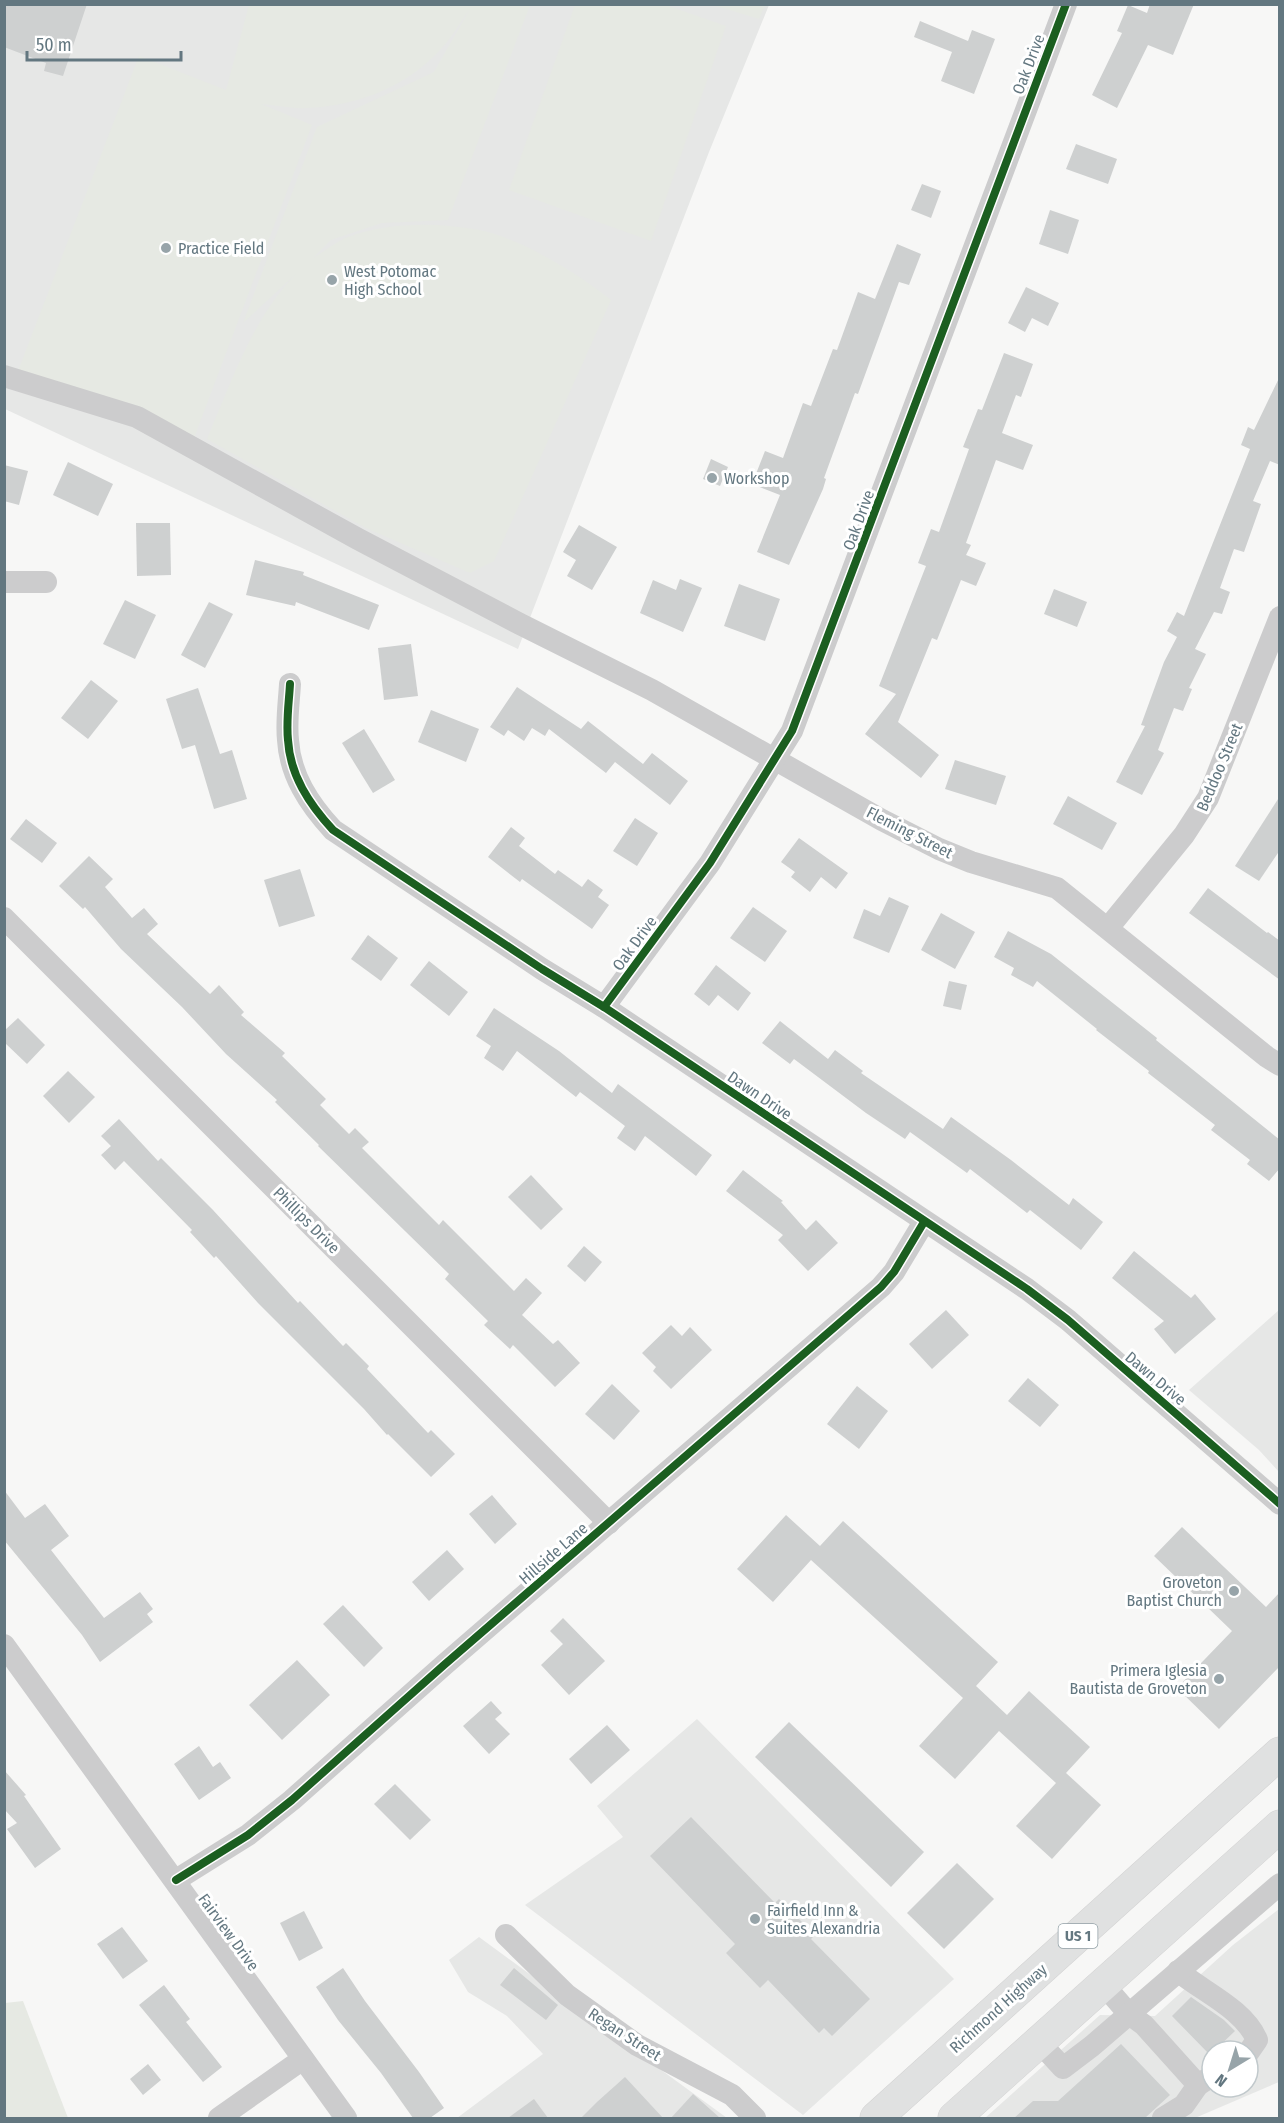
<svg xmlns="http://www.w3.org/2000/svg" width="1284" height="2123" font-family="'Fira Sans Condensed',sans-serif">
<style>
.built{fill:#e6e7e6;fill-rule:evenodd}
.green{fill:#e6e9e3}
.building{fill:#ced0d0}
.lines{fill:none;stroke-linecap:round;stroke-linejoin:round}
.highway-casing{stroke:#d3d3d3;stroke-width:33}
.minor{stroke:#cccccd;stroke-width:22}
.highway{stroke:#e0e1e1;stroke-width:32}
.cycleway-casing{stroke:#fff;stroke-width:11}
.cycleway{stroke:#1b5e20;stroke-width:8}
.poi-dot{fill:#97a4a9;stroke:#fff;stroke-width:2}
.labels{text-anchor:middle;stroke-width:6;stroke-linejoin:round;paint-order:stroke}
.shield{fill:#fff;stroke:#92a0a6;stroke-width:1.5}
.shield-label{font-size:15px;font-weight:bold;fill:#637780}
.street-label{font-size:16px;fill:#637780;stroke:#fff}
.poi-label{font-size:16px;fill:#637780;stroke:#fff;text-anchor:start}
</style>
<rect width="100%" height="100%" fill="#f7f7f6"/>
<g class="built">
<path d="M 5,5 L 769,5 L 709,152 L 518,649 L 5,409 Z"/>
<path d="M 1279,1310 L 1279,1472 L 1259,1450 L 1189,1390 Z"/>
<path d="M 697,1719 L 954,1979 L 803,2115 L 525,1905 L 623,1837 L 597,1806 Z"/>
<path d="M 1279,1909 L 1279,2082 L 1195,2118 L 985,2118 L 1100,2015 L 1155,2016 L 1233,1945 ZM 1212,2051 L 1248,2051 L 1248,2087 L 1212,2087 Z"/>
<path d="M 479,1937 L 727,2118 L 457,2118 L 543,2054 L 507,2016 L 468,1992 L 449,1960 Z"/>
</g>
<g class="green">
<path d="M 472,4 L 472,6 L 473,4 L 530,5 L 448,220 L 382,223 L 331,240 L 313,258 C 324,252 335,242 348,237 C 388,222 437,222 479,230 C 520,238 579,274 611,300 L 494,561 L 470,573 L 366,528 L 207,439 C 231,383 252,319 296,274 L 243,323 L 317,127 L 434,72 L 470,9 C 460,22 452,38 440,50 C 406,87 357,106 307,108 C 292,109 276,105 261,104 L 312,125 L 194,438 L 18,371 L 139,56 L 226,90 L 249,5 Z"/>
<path d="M 575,5 L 666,5 L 726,26 L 651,241 L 509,190 Z"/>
<path d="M 713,5 L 765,4 L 765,5 L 759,19 Z"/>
<path d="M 23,2001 L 68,2118 L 5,2118 L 5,2003 Z"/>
</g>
<g class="building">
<path d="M 4,4 L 87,4 L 63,76 L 44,71 L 46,63 L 4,47 Z"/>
<path d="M 1150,4 L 1194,4 L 1173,55 L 1148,45 L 1117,108 L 1092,95 L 1122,33 L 1117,31 L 1128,5 L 1147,13 Z"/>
<path d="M 920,21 L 968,41 L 972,30 L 995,39 L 974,94 L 941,81 L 952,52 L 914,37 Z"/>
<path d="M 1076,144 L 1117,159 L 1108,184 L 1066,169 Z"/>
<path d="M 922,184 L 941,191 L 931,218 L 911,210 Z"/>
<path d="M 1050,210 L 1079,220 L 1068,254 L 1039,244 Z"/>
<path d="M 897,244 L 921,254 L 909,285 L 899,282 L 858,394 L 855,393 L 824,478 L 826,479 L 823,489 L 789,565 L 757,552 L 780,495 L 752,484 L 765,451 L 783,458 L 803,403 L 811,406 L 833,349 L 837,350 L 858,292 L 875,299 Z"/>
<path d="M 1026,287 L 1059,303 L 1048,326 L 1032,318 L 1025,332 L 1008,323 Z"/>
<path d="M 1004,353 L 1033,364 L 1021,397 L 1016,395 L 1002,433 L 1033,445 L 1023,470 L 996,460 L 966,543 L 971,545 L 966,555 L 986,563 L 976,586 L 961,580 L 937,640 L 932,638 L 898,722 L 939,755 L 921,778 L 865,734 L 896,694 L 879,686 L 926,566 L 918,563 L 931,529 L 939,532 L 969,449 L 963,447 L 978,409 L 982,410 Z"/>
<path d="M 1280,376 L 1280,465 L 1270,461 L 1253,501 L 1261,504 L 1244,552 L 1234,549 L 1220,588 L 1230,592 L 1222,614 L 1214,612 L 1195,649 L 1206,654 L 1189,688 L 1192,689 L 1183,711 L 1174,708 L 1158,750 L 1164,753 L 1142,795 L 1116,782 L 1145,726 L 1141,725 L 1164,662 L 1177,637 L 1167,631 L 1177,612 L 1184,616 L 1250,449 L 1241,445 L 1248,427 L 1254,430 Z"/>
<path d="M 711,459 L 728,467 L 720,486 L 703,479 Z"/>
<path d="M 68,462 L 113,484 L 98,516 L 53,495 Z"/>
<path d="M 4,465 L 28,471 L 19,505 L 4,501 Z"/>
<path d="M 136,523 L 170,523 L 171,575 L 137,576 Z"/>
<path d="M 579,525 L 617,547 L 592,590 L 567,576 L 576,560 L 563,552 Z"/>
<path d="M 255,560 L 304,572 L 303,575 L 379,605 L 369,630 L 296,602 L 295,606 L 246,595 Z"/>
<path d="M 680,579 L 702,588 L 683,632 L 640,613 L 653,580 L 676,590 Z"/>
<path d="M 739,584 L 780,599 L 765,641 L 724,626 Z"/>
<path d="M 1054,589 L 1087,602 L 1077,627 L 1044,614 Z"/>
<path d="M 125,600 L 156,615 L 135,659 L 103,644 Z"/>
<path d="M 209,602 L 233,614 L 205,668 L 181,655 Z"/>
<path d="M 411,644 L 418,696 L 384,700 L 378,648 Z"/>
<path d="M 91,680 L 118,701 L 88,739 L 61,718 Z"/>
<path d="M 517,687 L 581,729 L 588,721 L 643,764 L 652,753 L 688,781 L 670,805 L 615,762 L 606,773 L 549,729 L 545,736 L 532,728 L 524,741 L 508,730 L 504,736 L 490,727 Z"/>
<path d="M 198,688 L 220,754 L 232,750 L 247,799 L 214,809 L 195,745 L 182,749 L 166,699 Z"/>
<path d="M 431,710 L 479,729 L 466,762 L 418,742 Z"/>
<path d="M 364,729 L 395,780 L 373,793 L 342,743 Z"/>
<path d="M 955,760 L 1006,776 L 996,805 L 945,789 Z"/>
<path d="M 1068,796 L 1117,823 L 1102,850 L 1053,824 Z"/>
<path d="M 1280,796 L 1280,850 L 1259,881 L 1235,866 Z"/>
<path d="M 635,818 L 658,833 L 637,866 L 613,851 Z"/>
<path d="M 26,819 L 57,843 L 42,863 L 10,839 Z"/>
<path d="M 511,827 L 525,838 L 519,846 L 555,874 L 558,870 L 582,887 L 588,879 L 603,890 L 598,897 L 609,905 L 592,929 L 522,879 L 520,882 L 488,857 Z"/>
<path d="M 799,838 L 848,873 L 836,889 L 821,877 L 810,892 L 791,877 L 795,872 L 781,862 Z"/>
<path d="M 89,856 L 113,879 L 105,887 L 132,918 L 144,908 L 158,924 L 147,934 L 210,994 L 219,985 L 244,1012 L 241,1015 L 285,1053 L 282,1056 L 326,1099 L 320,1105 L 349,1134 L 355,1128 L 369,1142 L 362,1148 L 439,1225 L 443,1220 L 514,1291 L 526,1278 L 542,1293 L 522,1315 L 553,1344 L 558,1340 L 580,1363 L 555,1387 L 513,1345 L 510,1349 L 484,1325 L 488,1321 L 445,1279 L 449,1274 L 318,1146 L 319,1145 L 275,1102 L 277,1100 L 226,1054 L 182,1007 L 121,949 L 85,907 L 83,909 L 59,886 Z"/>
<path d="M 300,869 L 315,916 L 279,927 L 264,880 Z"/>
<path d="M 1208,888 L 1267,933 L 1268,932 L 1280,941 L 1280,980 L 1189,913 Z"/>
<path d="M 889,897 L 909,906 L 889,953 L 853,938 L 864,909 L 880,916 Z"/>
<path d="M 753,907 L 787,931 L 765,962 L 730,938 Z"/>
<path d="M 941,913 L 975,932 L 955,969 L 921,950 Z"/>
<path d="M 1008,931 L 1051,954 L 1157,1038 L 1156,1040 L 1280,1140 L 1280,1168 L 1269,1181 L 1247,1164 L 1250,1160 L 1211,1130 L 1215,1125 L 1148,1073 L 1149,1071 L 1096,1030 L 1097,1029 L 1037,981 L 1033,987 L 1011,975 L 1014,968 L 994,957 Z"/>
<path d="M 368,935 L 398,958 L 381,981 L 351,959 Z"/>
<path d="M 429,961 L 468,992 L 449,1016 L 410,985 Z"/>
<path d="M 716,965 L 751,993 L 738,1011 L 718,995 L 709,1006 L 694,994 Z"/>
<path d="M 949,981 L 967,985 L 961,1010 L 943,1006 Z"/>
<path d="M 494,1008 L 559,1051 L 612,1093 L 618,1084 L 712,1155 L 696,1176 L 645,1136 L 635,1151 L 617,1138 L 625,1126 L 580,1092 L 576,1097 L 517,1051 L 503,1071 L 484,1058 L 491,1046 L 476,1036 Z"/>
<path d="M 18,1018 L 45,1045 L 27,1064 L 4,1042 L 4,1031 Z"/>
<path d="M 780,1021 L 828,1059 L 835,1050 L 863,1071 L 861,1073 L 943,1129 L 951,1117 L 1011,1160 L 1069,1205 L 1073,1198 L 1103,1222 L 1081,1250 L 1030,1210 L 1027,1213 L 970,1169 L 967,1173 L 910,1132 L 905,1139 L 866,1113 L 794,1059 L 790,1064 L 762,1043 Z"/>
<path d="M 68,1071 L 95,1097 L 69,1123 L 43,1096 Z"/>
<path d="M 119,1119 L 158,1161 L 161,1158 L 213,1210 L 298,1303 L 300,1301 L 343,1346 L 346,1343 L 369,1366 L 367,1369 L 428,1433 L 431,1430 L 455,1454 L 431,1477 L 388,1434 L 387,1435 L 364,1409 L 258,1303 L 216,1256 L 214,1258 L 190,1232 L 192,1230 L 124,1161 L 115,1170 L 101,1155 L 111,1146 L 101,1136 Z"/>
<path d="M 743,1170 L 783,1201 L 781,1202 L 806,1230 L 816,1220 L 838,1243 L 808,1271 L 778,1240 L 783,1235 L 726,1191 Z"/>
<path d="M 531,1175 L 563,1209 L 541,1230 L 508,1197 Z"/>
<path d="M 584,1246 L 602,1262 L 585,1282 L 567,1266 Z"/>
<path d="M 1134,1251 L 1191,1298 L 1195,1294 L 1216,1319 L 1175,1354 L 1154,1329 L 1164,1321 L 1112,1278 Z"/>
<path d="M 946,1310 L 969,1335 L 932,1369 L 909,1344 Z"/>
<path d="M 671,1325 L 682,1336 L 690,1327 L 712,1350 L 671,1389 L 653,1371 L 656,1367 L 642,1353 Z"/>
<path d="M 1028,1378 L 1059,1405 L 1040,1427 L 1008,1401 Z"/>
<path d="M 612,1384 L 640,1411 L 614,1440 L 585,1414 Z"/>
<path d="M 857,1386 L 888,1411 L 859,1449 L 827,1424 Z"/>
<path d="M 4,1490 L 25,1518 L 45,1504 L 69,1536 L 51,1550 L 104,1618 L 140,1592 L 153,1609 L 147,1614 L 153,1622 L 100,1662 L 82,1635 L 4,1540 Z"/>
<path d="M 492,1495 L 517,1524 L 495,1544 L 469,1514 Z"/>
<path d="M 786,1515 L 820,1546 L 843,1521 L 998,1662 L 976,1686 L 1007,1715 L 1029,1691 L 1090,1747 L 1066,1773 L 1101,1805 L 1052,1859 L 1016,1826 L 1056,1783 L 999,1731 L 955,1779 L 919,1746 L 963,1698 L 811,1560 L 773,1602 L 737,1569 Z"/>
<path d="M 1182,1527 L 1266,1607 L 1280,1592 L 1280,1666 L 1219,1729 L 1177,1688 L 1232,1631 L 1154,1556 Z"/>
<path d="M 447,1550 L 464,1569 L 429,1601 L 412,1582 Z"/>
<path d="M 343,1605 L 383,1648 L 364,1667 L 323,1624 Z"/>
<path d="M 563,1618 L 605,1661 L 569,1695 L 541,1665 L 563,1644 L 550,1631 Z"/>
<path d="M 297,1660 L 330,1695 L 282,1740 L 249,1705 Z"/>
<path d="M 491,1701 L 502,1713 L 495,1719 L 510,1734 L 489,1754 L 463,1726 Z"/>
<path d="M 789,1722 L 924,1852 L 891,1887 L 755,1757 Z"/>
<path d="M 607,1725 L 630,1750 L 591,1784 L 569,1759 Z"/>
<path d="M 199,1746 L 213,1767 L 220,1762 L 231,1778 L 199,1800 L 174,1764 Z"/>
<path d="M 4,1770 L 26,1795 L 24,1796 L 61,1849 L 35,1868 L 7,1829 L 17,1823 L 4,1809 Z"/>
<path d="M 395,1784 L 431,1820 L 410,1840 L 374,1804 Z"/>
<path d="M 691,1817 L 775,1903 L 779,1899 L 815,1935 L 811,1939 L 870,1999 L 832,2036 L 824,2028 L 819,2033 L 768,1980 L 760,1988 L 726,1953 L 735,1944 L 650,1856 Z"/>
<path d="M 957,1863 L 994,1899 L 944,1949 L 907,1913 Z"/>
<path d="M 304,1911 L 323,1948 L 299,1961 L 280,1923 Z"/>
<path d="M 122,1927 L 148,1961 L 123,1979 L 97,1944 Z"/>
<path d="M 343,1968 L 365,2001 L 419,2072 L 444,2108 L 430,2118 L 413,2118 L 381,2073 L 338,2020 L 316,1987 Z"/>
<path d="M 514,1968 L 558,2005 L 546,2020 L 500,1985 Z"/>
<path d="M 164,1985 L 190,2019 L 186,2022 L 222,2067 L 203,2082 L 139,2005 Z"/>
<path d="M 1191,1997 L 1224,2020 L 1235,2031 L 1214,2051 L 1212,2051 L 1210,2055 L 1172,2016 Z"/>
<path d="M 1121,2044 L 1170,2095 L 1145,2118 L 1014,2118 L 1033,2101 L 1058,2101 Z"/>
<path d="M 148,2064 L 161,2080 L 143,2095 L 130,2079 Z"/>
<path d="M 625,2077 L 663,2118 L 581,2118 L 597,2102 Z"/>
<path d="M 693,2094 L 720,2118 L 671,2118 Z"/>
<path d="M 534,2099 L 548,2118 L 508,2118 Z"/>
</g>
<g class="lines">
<defs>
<g id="highway">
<path d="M 876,2118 L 1280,1753"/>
<path d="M 954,2118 L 1280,1826"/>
</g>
</defs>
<use href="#highway" class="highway-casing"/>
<g class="minor">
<path d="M 4,376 L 137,417 L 358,539 L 520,624 L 652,690 L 882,820 L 939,849 L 971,862 L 1057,888 L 1267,1057 L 1280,1065"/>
<path d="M 4,582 L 46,582"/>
<path d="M 290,684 C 289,702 286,721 288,740 C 290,775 309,804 333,830 L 542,969 L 604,1007 L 1027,1289 L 1068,1320 L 1280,1504"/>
<path d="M 4,918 L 609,1523"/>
<path d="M 1108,928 L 1184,835 L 1208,798 L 1280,617"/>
<path d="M 604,1007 L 710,863 L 792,731 L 1066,4"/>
<path d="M 4,1645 L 346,2118"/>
<path d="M 176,1880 L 248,1835 L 292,1800 L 444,1665 L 881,1287 L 894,1272 L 924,1222"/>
<path d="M 506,1935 L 567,1995 L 637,2045 L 732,2095 L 755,2118"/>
<path d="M 1178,1971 C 1203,1992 1244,2009 1257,2040 L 1248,2053"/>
<path d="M 1103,1984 L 1129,2014 L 1144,2025 L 1198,2085"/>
<path d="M 1039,2042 L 1063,2068 L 1092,2046 L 1280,1884"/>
<path d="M 219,2118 L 303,2059"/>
<path d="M 1163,2118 L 1184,2105 L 1198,2085 L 1212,2076"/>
</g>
<use href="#highway" class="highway"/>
<defs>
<g id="cycleway">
<path d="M 290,684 C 289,702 286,721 288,740 C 290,775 309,804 333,830 L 542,969 L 604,1007 L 1027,1289 L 1068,1320 L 1280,1504"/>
<path d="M 604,1007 L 710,863 L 792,731 L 1066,4"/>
<path d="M 176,1880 L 248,1835 L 292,1800 L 444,1665 L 881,1287 L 894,1272 L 924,1222"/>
</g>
</defs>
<use href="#cycleway" class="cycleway-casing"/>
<use href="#cycleway" class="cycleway"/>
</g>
<g class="poi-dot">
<circle cx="166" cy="248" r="6"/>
<circle cx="332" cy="280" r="6"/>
<circle cx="712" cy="478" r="6"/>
<circle cx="1234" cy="1591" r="6"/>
<circle cx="1219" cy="1679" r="6"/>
<circle cx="755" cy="1919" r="6"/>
</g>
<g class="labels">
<rect class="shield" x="1058.5" y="1924" width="39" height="24" rx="4.5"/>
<g class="shield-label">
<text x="1078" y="1941">US 1</text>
</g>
<g class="street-label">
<text transform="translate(1028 64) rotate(-69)" y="6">Oak Drive</text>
<text transform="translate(858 520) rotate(-70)" y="6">Oak Drive</text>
<text transform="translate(1219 767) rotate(-67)" y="6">Beddoo Street</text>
<text transform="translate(910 832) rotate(27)" y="6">Fleming Street</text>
<text transform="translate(634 943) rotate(-54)" y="6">Oak Drive</text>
<text transform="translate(760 1095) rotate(34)" y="6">Dawn Drive</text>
<text transform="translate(307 1220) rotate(45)" y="6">Phillips Drive</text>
<text transform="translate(1156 1378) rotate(40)" y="6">Dawn Drive</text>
<text transform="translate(553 1553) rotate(-41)" y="6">Hillside Lane</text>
<text transform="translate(229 1932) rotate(54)" y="6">Fairview Drive</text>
<text transform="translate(998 2008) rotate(-42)" y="6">Richmond Highway</text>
<text transform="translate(625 2034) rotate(33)" y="6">Regan Street</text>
</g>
<g class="poi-label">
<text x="178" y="254">Practice Field</text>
<text x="344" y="277">West Potomac<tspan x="344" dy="18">High School</tspan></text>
<text x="724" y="484">Workshop</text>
<text x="1222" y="1588" text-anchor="end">Groveton<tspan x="1222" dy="18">Baptist Church</tspan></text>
<text x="1207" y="1676" text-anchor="end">Primera Iglesia<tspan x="1207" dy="18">Bautista de Groveton</tspan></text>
<text x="767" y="1916">Fairfield Inn &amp;<tspan x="767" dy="18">Suites Alexandria</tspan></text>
</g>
</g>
<rect width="1284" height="2123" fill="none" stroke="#637780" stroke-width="12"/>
<g transform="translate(1230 2069) rotate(218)"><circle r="28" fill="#ffffff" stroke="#c1c9cc" stroke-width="1.5"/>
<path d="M0-4.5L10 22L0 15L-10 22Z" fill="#97a4a9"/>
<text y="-9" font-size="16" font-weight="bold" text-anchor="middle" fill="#637780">N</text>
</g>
<path d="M27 51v9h154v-9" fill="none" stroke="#637780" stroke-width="3"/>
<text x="36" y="51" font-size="18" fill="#637780" stroke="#ffffff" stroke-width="4.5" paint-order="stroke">50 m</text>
</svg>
